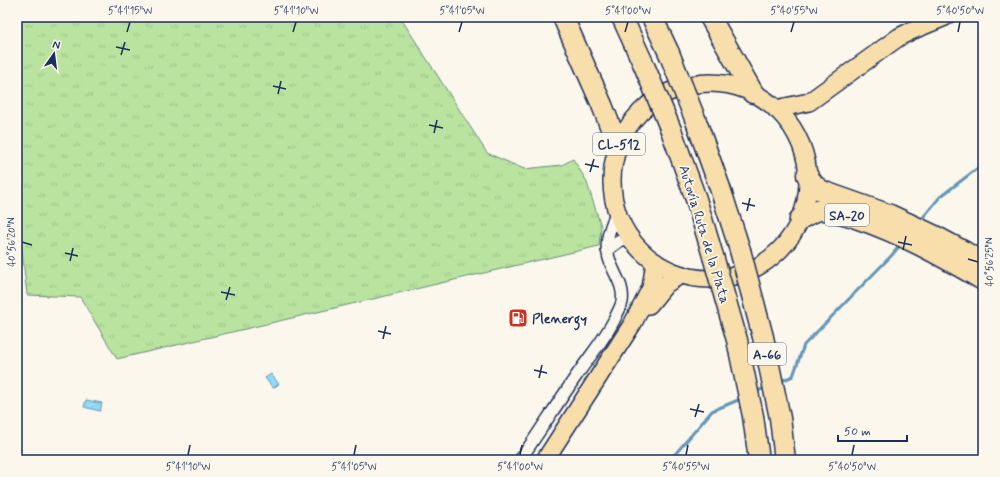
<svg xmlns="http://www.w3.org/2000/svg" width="1000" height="477" font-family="Mynerve,sans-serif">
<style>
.grass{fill:url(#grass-tufts);stroke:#6a897e}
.water{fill:url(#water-ripples);stroke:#6396b8}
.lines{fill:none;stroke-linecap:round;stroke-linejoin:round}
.stream{stroke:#6396b8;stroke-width:3}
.street-casing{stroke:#1b2f5e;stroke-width:14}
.primary-casing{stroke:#1b2f5e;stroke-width:20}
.highway-casing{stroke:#1b2f5e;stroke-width:23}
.street{stroke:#fbf7ec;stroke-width:11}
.primary{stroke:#f8deab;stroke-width:17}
.highway{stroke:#f8deab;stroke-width:20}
.highway-bridge-casing{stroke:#1b2f5e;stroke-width:23;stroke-linecap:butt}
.highway-bridge{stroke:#f8deab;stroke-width:20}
.ticks{fill:none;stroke:#1b2f5e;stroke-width:1.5}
.labels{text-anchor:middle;stroke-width:3.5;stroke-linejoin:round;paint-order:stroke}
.shield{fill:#fbf7ec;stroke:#5e6b89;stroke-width:1}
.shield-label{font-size:13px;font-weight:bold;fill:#1b2f5e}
.street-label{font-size:14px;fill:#1b2f5e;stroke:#fbf7ec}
.poi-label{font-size:14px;font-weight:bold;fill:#1b2f5e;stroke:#fbf7ec;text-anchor:start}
.neatline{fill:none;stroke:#1b2f5e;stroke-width:1.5}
.ticks-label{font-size:10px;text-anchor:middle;fill:#1b2f5e}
</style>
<defs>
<pattern id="grass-tufts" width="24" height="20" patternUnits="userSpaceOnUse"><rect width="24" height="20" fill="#b9e39f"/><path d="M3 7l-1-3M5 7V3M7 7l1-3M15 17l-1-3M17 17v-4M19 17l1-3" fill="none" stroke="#9ec38b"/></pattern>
<pattern id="water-ripples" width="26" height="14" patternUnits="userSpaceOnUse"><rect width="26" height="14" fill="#93daf4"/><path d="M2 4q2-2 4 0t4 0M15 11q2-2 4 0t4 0" fill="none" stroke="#7ebbd4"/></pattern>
</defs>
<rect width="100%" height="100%" fill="#fbf7ec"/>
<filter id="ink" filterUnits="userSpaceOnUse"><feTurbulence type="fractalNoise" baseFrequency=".025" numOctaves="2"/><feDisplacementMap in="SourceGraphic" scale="8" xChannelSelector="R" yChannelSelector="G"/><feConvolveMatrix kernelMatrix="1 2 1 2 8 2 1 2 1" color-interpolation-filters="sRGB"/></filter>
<g filter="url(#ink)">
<path class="grass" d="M 17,17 L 400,17 L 487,153 L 524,169 L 562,165 L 573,159 L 586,180 L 601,226 L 599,246 L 117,359 L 80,297 L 27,295 L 17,206 Z"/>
<g class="water">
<path d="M 271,374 L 279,384 L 273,388 L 265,378 Z"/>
<path d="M 86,400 L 102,403 L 100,411 L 84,407 Z"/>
</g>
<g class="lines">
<g class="stream">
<path d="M 920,221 L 940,197 L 983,164"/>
<path d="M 779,382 L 793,376 L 804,345 L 892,255 L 901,244"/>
<path d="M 755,392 L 767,387"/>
<path d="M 670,460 L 712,411 L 743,398"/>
</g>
<defs>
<g id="street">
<path d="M 607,250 L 618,242 L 629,237"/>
<path d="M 520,460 C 540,431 559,401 579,372 C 592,353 608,335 617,314 C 619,310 621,306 622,302 C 625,283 611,272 608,254 C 605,239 611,226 616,213"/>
</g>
<g id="primary">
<circle cx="710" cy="181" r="98"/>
<path d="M 776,109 L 790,106 L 809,102 L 899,37 L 911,31 L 945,17"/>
<path d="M 649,305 L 666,284 L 680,275"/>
<path d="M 545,460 L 633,323 L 651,288 L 655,262"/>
</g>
<g id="highway">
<path d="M 563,17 L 602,105 L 618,146"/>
<path d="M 622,17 L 643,63"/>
<path d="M 652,17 L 669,53"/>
<path d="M 710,17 L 753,93"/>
<path d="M 696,121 L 720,188 L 740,250"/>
<path d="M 671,130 L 696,199 L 713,256"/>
<path d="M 807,175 L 814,185 L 822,191 L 890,215 L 933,235 L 965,252 L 983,263"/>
<path d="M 800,219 C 806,216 813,211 820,210 C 832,209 844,214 856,218 C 901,233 942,256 983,280"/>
</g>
</defs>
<use href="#street" class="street-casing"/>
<use href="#primary" class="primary-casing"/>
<use href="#highway" class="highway-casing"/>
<use href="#street" class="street"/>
<use href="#primary" class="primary"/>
<use href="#highway" class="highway"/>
<defs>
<g id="highway-bridge">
<path d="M 669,53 L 696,121"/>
<path d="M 643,63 L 671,130"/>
<path d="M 740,250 L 763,337 L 780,418 L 785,460"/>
<path d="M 713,256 L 737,340 L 753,416 L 759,460"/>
</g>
</defs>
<use href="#highway-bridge" class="highway-bridge-casing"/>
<use href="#highway-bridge" class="highway-bridge"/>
</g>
</g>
<path class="ticks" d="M 127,32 L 130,22M 293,32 L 296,22M 459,32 L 462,22M 625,32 L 628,22M 791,32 L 794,22M 958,32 L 960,22M 116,47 L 130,50M 121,55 L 125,42M 273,86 L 286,89M 278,94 L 281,81M 429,125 L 443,128M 434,133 L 437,120M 585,164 L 599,167M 590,172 L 594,159M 742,203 L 755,206M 747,211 L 750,198M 22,242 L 32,245M 898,242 L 912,245M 903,250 L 906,236M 65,253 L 78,256M 968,259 L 978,262M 70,261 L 73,248M 221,292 L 235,295M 226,300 L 230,287M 378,331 L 391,334M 383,339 L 386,326M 534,370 L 547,373M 539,378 L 542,365M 690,409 L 704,412M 695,417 L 699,404M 188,455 L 190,445M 354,455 L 356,445M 520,455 L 522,445M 686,455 L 688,445M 852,455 L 854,445"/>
<defs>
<symbol id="fuel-square" viewBox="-11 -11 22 22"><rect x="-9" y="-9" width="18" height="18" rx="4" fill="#c8321e" stroke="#fbf7ec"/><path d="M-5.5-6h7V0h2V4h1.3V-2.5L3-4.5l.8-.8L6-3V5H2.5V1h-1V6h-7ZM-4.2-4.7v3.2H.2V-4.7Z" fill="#fff"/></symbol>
</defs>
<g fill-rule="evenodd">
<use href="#fuel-square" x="507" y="307" width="22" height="22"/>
</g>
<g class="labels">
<g class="shield">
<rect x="593" y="133" width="52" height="22" rx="3"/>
<rect x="825" y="204" width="44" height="22" rx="3"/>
<rect x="748" y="343" width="38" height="22" rx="3"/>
</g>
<g class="shield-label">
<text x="619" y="149">CL-512</text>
<text x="847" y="220">SA-20</text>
<text x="767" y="359">A-66</text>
</g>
<g class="street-label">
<text transform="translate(705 234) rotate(73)" y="5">Autovía Ruta de la Plata</text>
</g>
<g class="poi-label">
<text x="532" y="323">Plenergy</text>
</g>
</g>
<rect width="1000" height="477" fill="none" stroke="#fbf7ec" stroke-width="44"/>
<g transform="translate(54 54) rotate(14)" stroke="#fbf7ec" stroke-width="3" paint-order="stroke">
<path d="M0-3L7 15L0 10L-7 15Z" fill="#1b2f5e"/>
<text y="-6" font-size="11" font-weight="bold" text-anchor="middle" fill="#1b2f5e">N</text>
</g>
<path d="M838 435v6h69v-6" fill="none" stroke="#1b2f5e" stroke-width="2"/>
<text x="844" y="435" font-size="12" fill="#1b2f5e" stroke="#fbf7ec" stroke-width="3" paint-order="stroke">50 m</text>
<rect x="22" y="22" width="956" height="433" class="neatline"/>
<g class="ticks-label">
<text x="130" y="14">5°41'15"W</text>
<text x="296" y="14">5°41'10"W</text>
<text x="462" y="14">5°41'05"W</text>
<text x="628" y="14">5°41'00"W</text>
<text x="794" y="14">5°40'55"W</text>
<text x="960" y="14">5°40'50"W</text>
<text transform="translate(11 242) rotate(-90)" y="4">40°56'20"N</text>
<text transform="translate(989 262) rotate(-90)" y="4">40°56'25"N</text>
<text x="188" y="470">5°41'10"W</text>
<text x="354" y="470">5°41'05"W</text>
<text x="520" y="470">5°41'00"W</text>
<text x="686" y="470">5°40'55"W</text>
<text x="852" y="470">5°40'50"W</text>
</g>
</svg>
